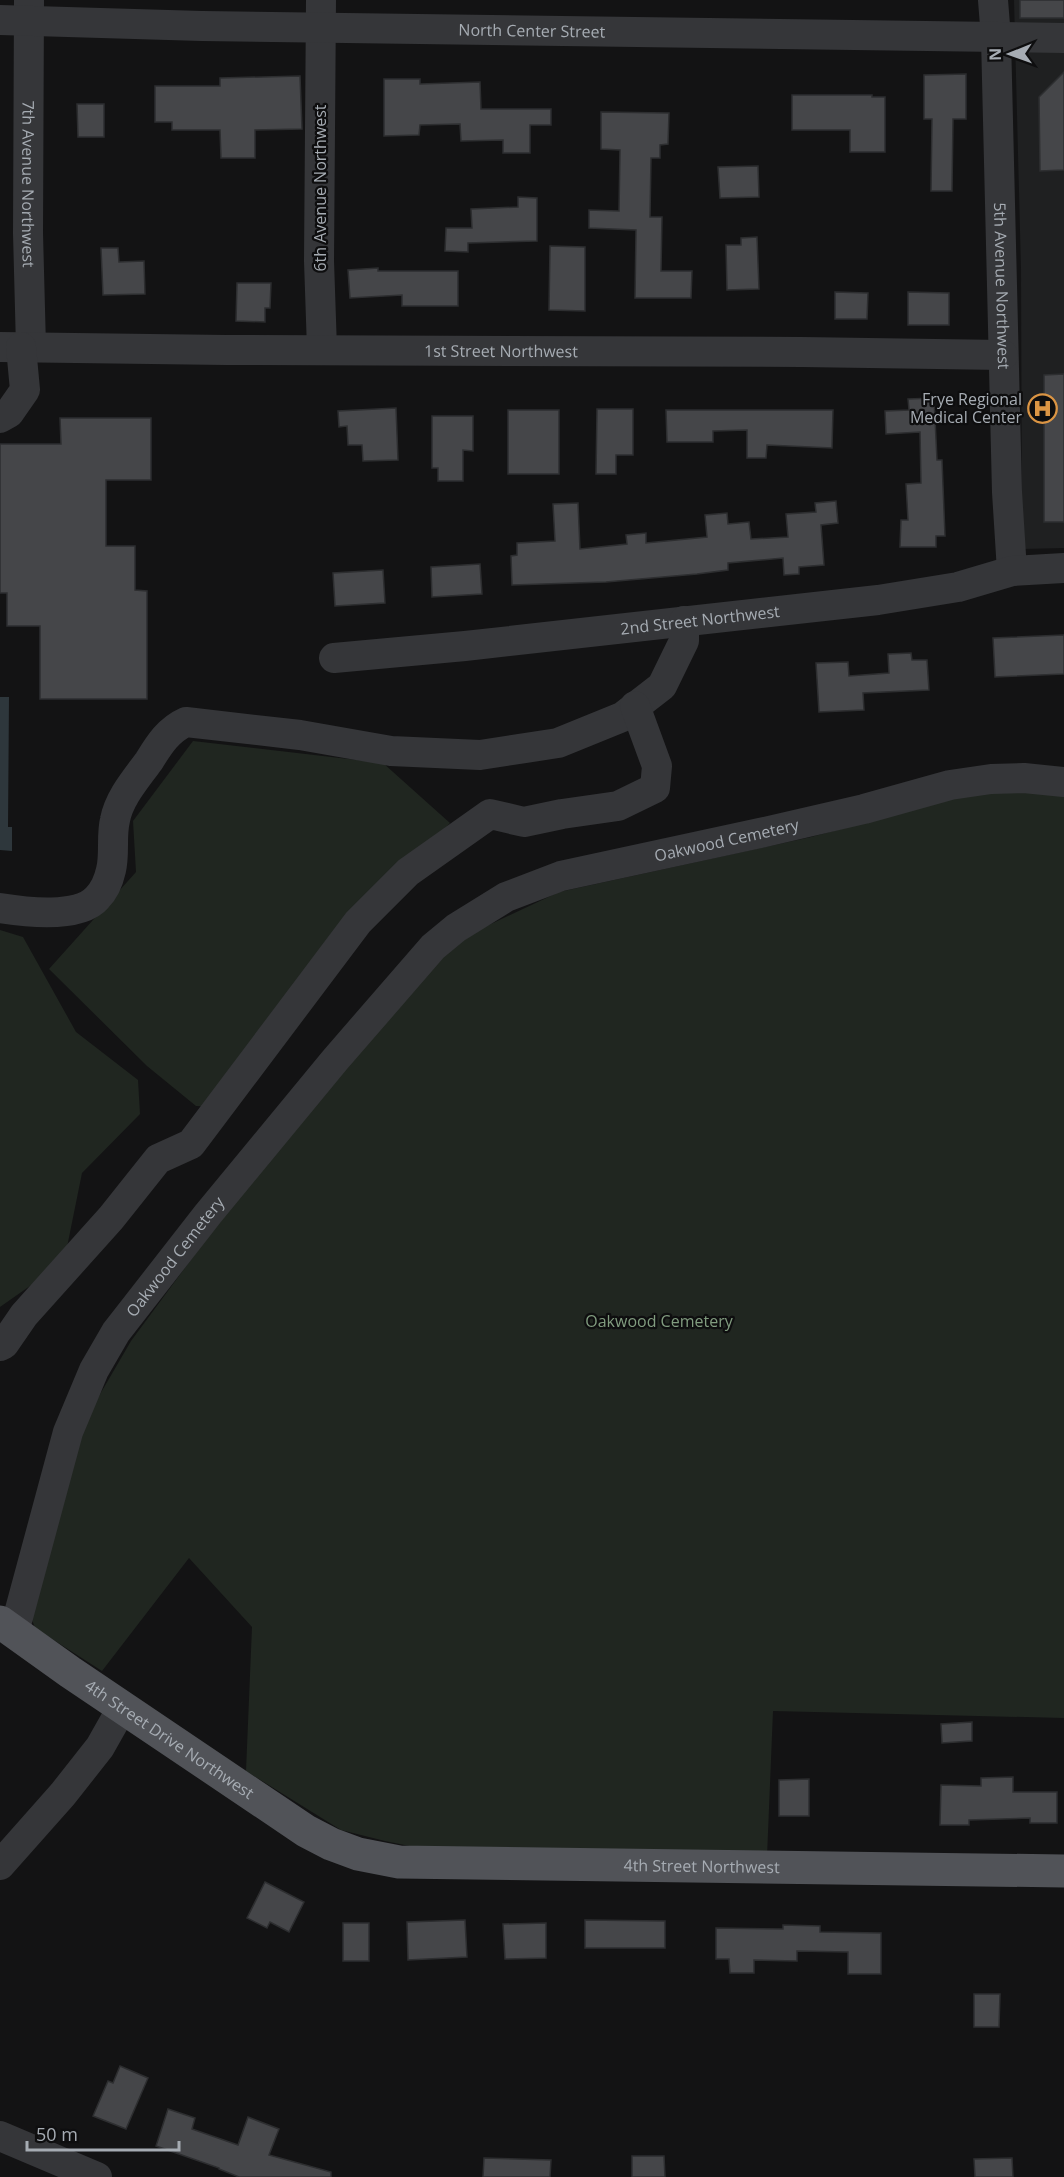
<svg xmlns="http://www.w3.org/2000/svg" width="1064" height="2177" font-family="'Open Sans',sans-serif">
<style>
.built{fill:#1f2021}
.green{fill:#202620}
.water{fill:#2e373c}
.building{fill:#454649;stroke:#2d2e30;stroke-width:1.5}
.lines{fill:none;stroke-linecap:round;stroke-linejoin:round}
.minor{stroke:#353639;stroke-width:30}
.major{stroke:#515358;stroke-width:33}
.labels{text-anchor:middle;stroke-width:4.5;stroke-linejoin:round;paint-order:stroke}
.street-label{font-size:16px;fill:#a6acb3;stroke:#0e0e0f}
.poi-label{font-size:16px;fill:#a6acb3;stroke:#0e0e0f;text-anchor:end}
.park-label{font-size:16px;fill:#819c7f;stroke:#0e0e0f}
</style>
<rect width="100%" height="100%" fill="#131314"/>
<path class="built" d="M 1014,0 L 1064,0 L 1064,548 L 1022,549 L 1021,268 Z"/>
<g class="green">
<path d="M 193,741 L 383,763 L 450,823 L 276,1007 L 216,1107 L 196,1106 L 147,1066 L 49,969 L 136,872 L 133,821 Z"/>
<path d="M 1021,792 L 1064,796 L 1064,1718 L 773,1711 L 767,1857 L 443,1853 L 385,1841 L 341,1830 L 246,1771 L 252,1627 L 189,1558 L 102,1671 L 35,1628 L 31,1617 L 85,1420 L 131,1341 L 235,1200 L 438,960 L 476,931 L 559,892 L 811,837 L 949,800 L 984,793 Z"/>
<path d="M 0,930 L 23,937 L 76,1032 L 138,1080 L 140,1114 L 82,1173 L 64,1262 L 0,1307 Z"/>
</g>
<path class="water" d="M 0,697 L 9,697 L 8,827 L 12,827 L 12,851 L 0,850 Z"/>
<g class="building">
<rect x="1020" y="0" width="44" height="18"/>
<path d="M 1064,72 L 1064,170 L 1040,171 L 1039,97 Z"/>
<path d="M 966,74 L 966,119 L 953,119 L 952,191 L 931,191 L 932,119 L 924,119 L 924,75 Z"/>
<path d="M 300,76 L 302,129 L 255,130 L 255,158 L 221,158 L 220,130 L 172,130 L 172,122 L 155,122 L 155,86 L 220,86 L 220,78 Z"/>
<path d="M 384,79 L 420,79 L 420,84 L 480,82 L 481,109 L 551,109 L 551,125 L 530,125 L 530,153 L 503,153 L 503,140 L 461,141 L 460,124 L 420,125 L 419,135 L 384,136 Z"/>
<path d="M 792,95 L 872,95 L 872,97 L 885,97 L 885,152 L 850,152 L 850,130 L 792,130 Z"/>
<path d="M 77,104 L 104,104 L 104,137 L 78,137 Z"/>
<path d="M 601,112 L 669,113 L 668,144 L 660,145 L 660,158 L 651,158 L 650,217 L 662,217 L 661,271 L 692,271 L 691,298 L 635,298 L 636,230 L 589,228 L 589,210 L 619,211 L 620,150 L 601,149 Z"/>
<path d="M 758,166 L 759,197 L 720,198 L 718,167 Z"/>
<path d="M 518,197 L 537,198 L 537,241 L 468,243 L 468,252 L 445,251 L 446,228 L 472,228 L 471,209 L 518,207 Z"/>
<path d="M 757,237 L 759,289 L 727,290 L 726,245 L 741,245 L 741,238 Z"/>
<path d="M 550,246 L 585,247 L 585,311 L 549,310 Z"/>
<path d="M 101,248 L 118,248 L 119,262 L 144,261 L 145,294 L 103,295 Z"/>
<path d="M 378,268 L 378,271 L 458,271 L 458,306 L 402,306 L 402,295 L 350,298 L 348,270 Z"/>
<path d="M 237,283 L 271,283 L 270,308 L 265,308 L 265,322 L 236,321 Z"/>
<path d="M 835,292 L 868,293 L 867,319 L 835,319 Z"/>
<path d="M 908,292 L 949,293 L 949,325 L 908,325 Z"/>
<path d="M 1064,374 L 1064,522 L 1044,522 L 1044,375 Z"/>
<path d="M 934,398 L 937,460 L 942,460 L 945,536 L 936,536 L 936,547 L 900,547 L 901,520 L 908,520 L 906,484 L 921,483 L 920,432 L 886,434 L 885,411 L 909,410 L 908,399 Z"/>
<path d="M 396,408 L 398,460 L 363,461 L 362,445 L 348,445 L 347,426 L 339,427 L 338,411 Z"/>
<path d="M 597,409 L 633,409 L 633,455 L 616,455 L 616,474 L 596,474 Z"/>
<rect x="508" y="410" width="51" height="64"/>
<path d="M 666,410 L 833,410 L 832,448 L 767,445 L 766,458 L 747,458 L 747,430 L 713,431 L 713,442 L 667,442 Z"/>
<path d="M 432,416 L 473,416 L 473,451 L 463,450 L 463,481 L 438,481 L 438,468 L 432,468 Z"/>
<path d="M 60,418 L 151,418 L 151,480 L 106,480 L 106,546 L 135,546 L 135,590 L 147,591 L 147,699 L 40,699 L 40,626 L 7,626 L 7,593 L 0,593 L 0,444 L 61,444 Z"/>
<path d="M 836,501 L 838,523 L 821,525 L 824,565 L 799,567 L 799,574 L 784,575 L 783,558 L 728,563 L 728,570 L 697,574 L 606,582 L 512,585 L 511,556 L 517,555 L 517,543 L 555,541 L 553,504 L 578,503 L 580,549 L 627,544 L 626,535 L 646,533 L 646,543 L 707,537 L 705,515 L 727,513 L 728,524 L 749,522 L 751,539 L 788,537 L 786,514 L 816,512 L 815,503 Z"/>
<path d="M 480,564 L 482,594 L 432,597 L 431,567 Z"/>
<path d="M 383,570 L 385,603 L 335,606 L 333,573 Z"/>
<path d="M 1064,635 L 1064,674 L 995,677 L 993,638 Z"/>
<path d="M 911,653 L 912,660 L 927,660 L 929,690 L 863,693 L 864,710 L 819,712 L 816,663 L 848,662 L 849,676 L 889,673 L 888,654 Z"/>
<path d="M 972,1722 L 972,1741 L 942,1743 L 941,1724 Z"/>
<path d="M 1013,1777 L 1013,1792 L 1057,1792 L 1057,1823 L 1030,1823 L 1030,1818 L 969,1820 L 969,1825 L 940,1825 L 941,1785 L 981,1786 L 981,1778 Z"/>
<path d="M 809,1779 L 809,1816 L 779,1816 L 779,1780 Z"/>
<path d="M 265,1882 L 304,1902 L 289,1932 L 270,1922 L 267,1928 L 247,1918 Z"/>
<path d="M 465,1920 L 467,1957 L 408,1960 L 407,1922 Z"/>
<path d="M 585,1920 L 665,1921 L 665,1948 L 585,1948 Z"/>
<rect x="343" y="1923" width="26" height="38"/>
<path d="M 546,1923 L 546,1958 L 505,1959 L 503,1924 Z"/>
<path d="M 783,1925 L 820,1926 L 820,1932 L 881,1933 L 881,1974 L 848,1974 L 848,1952 L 797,1951 L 797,1961 L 754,1960 L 754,1973 L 730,1973 L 729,1959 L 716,1959 L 716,1928 L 783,1929 Z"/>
<path d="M 974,1994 L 1000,1994 L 999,2027 L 974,2027 Z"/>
<path d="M 120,2066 L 148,2078 L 126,2129 L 93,2116 L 108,2081 L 113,2083 Z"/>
<path d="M 168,2109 L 195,2118 L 192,2129 L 238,2145 L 248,2117 L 279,2129 L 269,2155 L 331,2172 L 331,2177 L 239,2177 L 219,2169 L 219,2168 L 156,2146 Z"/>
<path d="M 632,2156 L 664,2156 L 665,2177 L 632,2177 Z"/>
<path d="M 484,2158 L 551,2160 L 550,2177 L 483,2177 Z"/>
<path d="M 1012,2158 L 1013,2177 L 975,2177 L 974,2159 Z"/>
</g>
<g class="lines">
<g class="minor">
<path id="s1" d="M 29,0 L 28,233 L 31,347"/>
<path d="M 321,0 L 319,261 L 322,349"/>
<path id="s2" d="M 993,0 L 996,38 L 1007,492 L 1012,571"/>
<path id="s3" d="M 0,20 L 202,26 L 1064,38"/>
<path id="s4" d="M 0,347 L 226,350 L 802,352 L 1003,355"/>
<path d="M 0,418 L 9,413 L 25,390 L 21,347"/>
<path id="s5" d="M 334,658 L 465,646 L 878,600 L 958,587 L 1012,571 L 1064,568"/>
<path d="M 0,908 C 25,912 79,919 97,898 C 104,891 109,879 111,870 C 115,854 111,836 115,820 C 119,798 136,779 149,761 C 159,745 168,730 186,722 L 300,735 L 391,751 L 480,755 L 558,743 L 622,717 L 662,686 L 684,641 L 684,621"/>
<path d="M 0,1346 L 4,1344 L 24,1315 L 111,1218 L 158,1159 L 191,1144 L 358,922 L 408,872 L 490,814 L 524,822 L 562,814 L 618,806 L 655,788 L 657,766 L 635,706"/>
<path id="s6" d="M 14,1632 L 68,1432 L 94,1370 L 116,1332 L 208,1214 L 335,1060 L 433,947 L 456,928 L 506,897 L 561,876 L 760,833 L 864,809 L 950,785 L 991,779 L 1024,778 L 1064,782"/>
<path d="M 0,1865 L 63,1794 L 100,1747 L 122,1708"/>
<path d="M 0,2136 L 97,2177"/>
</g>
<path class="major" id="s7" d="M 0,1622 L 70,1672 L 306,1831 L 331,1844 L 358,1854 L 399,1862 L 1064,1871"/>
</g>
<defs>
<symbol id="hospital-ring" viewBox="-11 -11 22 22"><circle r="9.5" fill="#0e0e0f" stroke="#db9544" stroke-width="1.5"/><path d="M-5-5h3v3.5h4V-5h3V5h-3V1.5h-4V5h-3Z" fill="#db9544"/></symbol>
</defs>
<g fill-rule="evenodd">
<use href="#hospital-ring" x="1026" y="392" width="33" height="33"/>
</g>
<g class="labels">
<g class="street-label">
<text dy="6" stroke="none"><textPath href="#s3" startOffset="532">North Center Street</textPath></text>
<text dy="6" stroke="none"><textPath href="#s1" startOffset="184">7th Avenue Northwest</textPath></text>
<text transform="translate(320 188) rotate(-90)" y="6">6th Avenue Northwest</text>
<text dy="6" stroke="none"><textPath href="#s2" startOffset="286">5th Avenue Northwest</textPath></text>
<text dy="6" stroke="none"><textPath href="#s4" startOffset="501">1st Street Northwest</textPath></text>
<text dy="6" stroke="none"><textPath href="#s5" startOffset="368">2nd Street Northwest</textPath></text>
<text dy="6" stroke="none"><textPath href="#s6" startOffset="1134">Oakwood Cemetery</textPath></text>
<text dy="6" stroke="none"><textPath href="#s6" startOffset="414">Oakwood Cemetery</textPath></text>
<text dy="6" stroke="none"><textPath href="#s7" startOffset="206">4th Street Drive Northwest</textPath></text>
<text dy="6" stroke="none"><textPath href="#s7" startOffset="772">4th Street Northwest</textPath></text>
</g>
<g class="poi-label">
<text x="1022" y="405">Frye Regional<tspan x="1022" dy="18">Medical Center</tspan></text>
</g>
<g class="park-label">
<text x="659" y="1327">Oakwood Cemetery</text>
</g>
</g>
<g transform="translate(1010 54) rotate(269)" stroke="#0e0e0f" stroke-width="4.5" paint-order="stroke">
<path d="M0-4.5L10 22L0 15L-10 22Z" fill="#a6acb3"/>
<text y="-9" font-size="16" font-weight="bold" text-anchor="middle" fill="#a6acb3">N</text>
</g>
<path d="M27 2141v9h152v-9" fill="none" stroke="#a6acb3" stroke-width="3"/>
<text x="36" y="2141" font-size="18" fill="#a6acb3" stroke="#0e0e0f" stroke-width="4.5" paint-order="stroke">50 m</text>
</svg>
